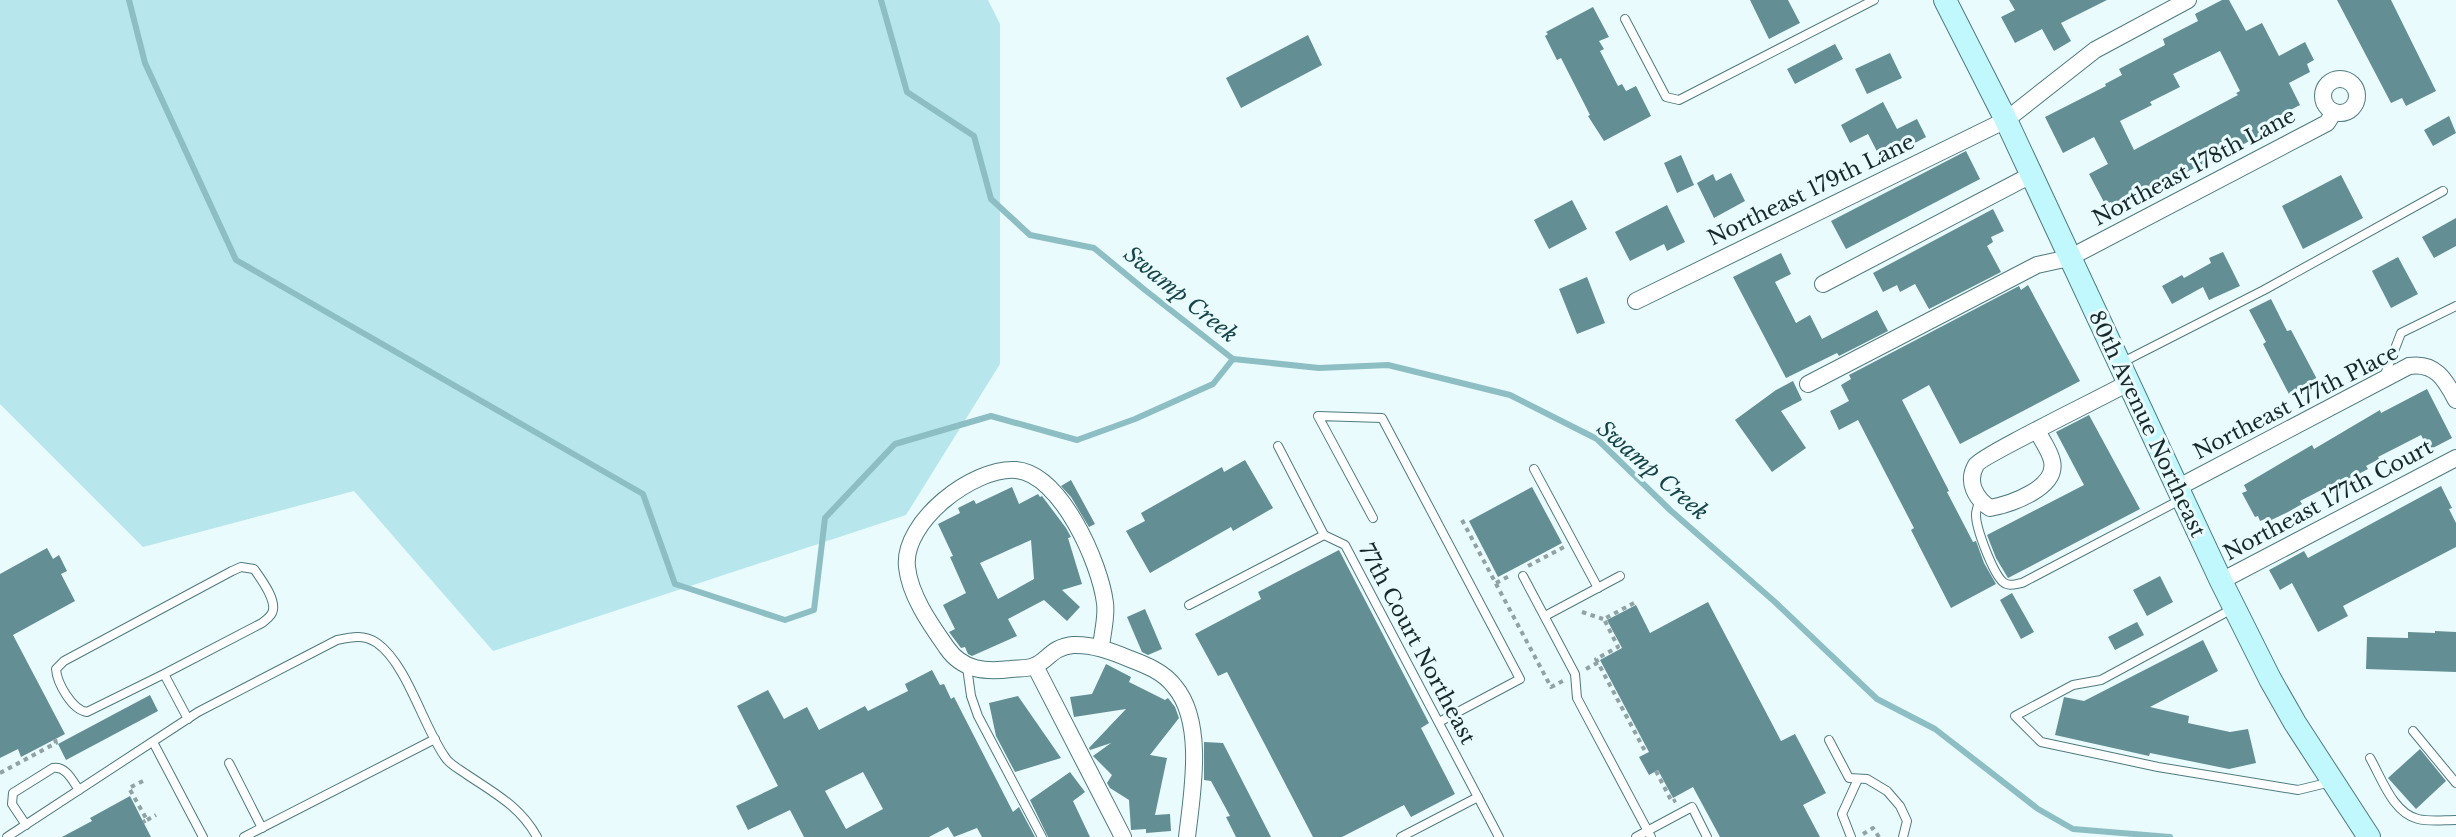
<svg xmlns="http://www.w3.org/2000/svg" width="2456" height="837" font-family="'Libre Baskerville',serif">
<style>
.green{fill:#b7e6ec}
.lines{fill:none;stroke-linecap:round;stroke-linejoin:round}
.stream{stroke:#8dbec4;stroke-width:6}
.building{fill:#638e93;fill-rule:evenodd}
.lane-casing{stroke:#4f7a7f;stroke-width:10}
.street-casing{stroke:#4f7a7f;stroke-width:18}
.secondary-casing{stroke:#4f7a7f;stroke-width:24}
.path{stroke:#90a2a4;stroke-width:4;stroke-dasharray:4.5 4.5;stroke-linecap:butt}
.lane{stroke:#fff;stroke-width:8}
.street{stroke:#fff;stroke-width:16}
.secondary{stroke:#c0f8fd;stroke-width:22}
.labels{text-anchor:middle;stroke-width:6;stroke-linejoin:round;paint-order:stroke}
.street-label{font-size:21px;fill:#17292b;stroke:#e9fbfd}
.water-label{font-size:22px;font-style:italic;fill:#164449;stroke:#e9fbfd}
</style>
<rect width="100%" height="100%" fill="#e9fbfd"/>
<path class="green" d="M 0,0 L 988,0 L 1000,24 L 1000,364 L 906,515 L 493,651 L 354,491 L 143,547 L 0,404 Z"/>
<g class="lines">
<g class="stream">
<path d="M 129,0 L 145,63 L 236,260 L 643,494 L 675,584 L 785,620 L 814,610 L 825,518 L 895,444 L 991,416 L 1077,440 L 1135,419 L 1213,384 L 1233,359"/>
<path d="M 881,0 L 907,92 L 974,136 L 991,199 L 1030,235 L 1094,248 L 1145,290 L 1233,359 L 1319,368 L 1388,365 L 1510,395 L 1597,439 L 1670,510 L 1775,602 L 1877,699 L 1935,729 L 2038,809 L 2073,829 L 2170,837"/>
</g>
</g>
<g class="building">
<path d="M 1750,0 L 1788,0 L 1800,23 L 1769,39 Z"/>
<path d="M 2009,0 L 2107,0 L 2061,23 L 2071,41 L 2054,51 L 2042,29 L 2015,43 L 2001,17 L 2015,10 Z"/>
<path d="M 2222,0 L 2229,0 L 2246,31 L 2262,23 L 2279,56 L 2305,42 L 2314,60 L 2307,64 L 2310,72 L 2289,83 L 2300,105 L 2265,123 L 2269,131 L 2236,148 L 2235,147 L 2115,209 L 2111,202 L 2105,204 L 2089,174 L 2108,164 L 2094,137 L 2063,153 L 2045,117 L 2106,86 L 2105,84 L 2122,75 L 2119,69 L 2165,45 L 2163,39 L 2198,21 L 2195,14 ZM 2220,51 L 2240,91 L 2236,93 L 2238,95 L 2134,150 L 2120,121 L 2152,105 L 2150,102 L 2180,87 L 2173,74 Z"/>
<path d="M 2337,0 L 2391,0 L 2436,91 L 2406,106 L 2402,98 L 2391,103 Z"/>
<path d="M 1593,7 L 1609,37 L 1599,41 L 1604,49 L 1600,51 L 1618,86 L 1622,84 L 1626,91 L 1636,86 L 1651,116 L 1604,141 L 1588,116 L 1590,115 L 1561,58 L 1557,60 L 1545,36 L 1548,34 L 1546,32 Z"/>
<path d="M 1308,35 L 1322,65 L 1241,108 L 1226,78 Z"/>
<path d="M 1835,44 L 1843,59 L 1795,84 L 1787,69 Z"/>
<path d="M 1890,53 L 1902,78 L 1867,94 L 1855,69 Z"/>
<path d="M 1883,102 L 1897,129 L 1917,119 L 1926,137 L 1882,161 L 1868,134 L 1850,143 L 1841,125 Z"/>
<path d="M 2449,116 L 2456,133 L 2433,146 L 2424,130 Z"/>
<path d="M 1966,151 L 1980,179 L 1846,249 L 1831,221 Z"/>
<path d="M 1681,155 L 1694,185 L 1677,193 L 1664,163 Z"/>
<path d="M 1731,173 L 1745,201 L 1714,218 L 1697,183 L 1713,174 L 1716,181 Z"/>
<path d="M 2341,175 L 2363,218 L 2303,249 L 2282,206 Z"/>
<path d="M 1572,200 L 1587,229 L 1549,249 L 1534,220 Z"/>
<path d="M 1667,205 L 1685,242 L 1667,251 L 1664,244 L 1630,261 L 1615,232 Z"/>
<path d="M 1993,209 L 2004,231 L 1991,237 L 1993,242 L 1987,246 L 2001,272 L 1929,309 L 1915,284 L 1900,292 L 1897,285 L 1883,292 L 1873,273 Z"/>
<path d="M 2456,218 L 2456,246 L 2434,258 L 2422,237 Z"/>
<path d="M 2223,252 L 2240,286 L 2209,300 L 2203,287 L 2172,304 L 2162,286 L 2182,275 L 2184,278 L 2211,263 L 2209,258 Z"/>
<path d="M 1781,253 L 1791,274 L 1775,282 L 1796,323 L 1810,315 L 1822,339 L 1877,310 L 1888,331 L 1839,356 L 1837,353 L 1786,378 L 1733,277 Z"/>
<path d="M 2398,257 L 2418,294 L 2391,308 L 2372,271 Z"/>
<path d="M 1587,277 L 1605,323 L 1577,334 L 1559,289 Z"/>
<path d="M 2028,285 L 2080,381 L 1960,444 L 1929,385 L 1902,400 L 1949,491 L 1947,492 L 1973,542 L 1976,541 L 1984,563 L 1996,584 L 1951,608 L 1911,530 L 1914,528 L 1858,420 L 1839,430 L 1830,411 L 1849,401 L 1841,385 L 1851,379 L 1849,375 L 2019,286 L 2021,290 Z"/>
<path d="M 2271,299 L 2287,331 L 2291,330 L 2319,383 L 2291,398 L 2263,344 L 2266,342 L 2249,310 Z"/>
<path d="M 1793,381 L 1802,400 L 1781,411 L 1806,448 L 1772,472 L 1735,420 L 1776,390 Z"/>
<path d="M 2427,389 L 2452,438 L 2429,450 L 2421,435 L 2378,457 L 2379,459 L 2366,466 L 2368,469 L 2334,487 L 2333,484 L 2300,501 L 2302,504 L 2288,512 L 2267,522 L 2265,519 L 2260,521 L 2258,516 L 2255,517 L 2242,493 L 2247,491 L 2244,485 L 2312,445 L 2314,449 L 2380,410 L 2381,413 Z"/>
<path d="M 2089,415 L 2140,509 L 2008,578 L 1996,558 L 1987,535 L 2084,485 L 2056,432 Z"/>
<path d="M 1245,460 L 1273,508 L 1233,531 L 1231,527 L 1150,573 L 1126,531 L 1145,521 L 1141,513 L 1222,467 L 1224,472 Z"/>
<path d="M 1071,480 L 1095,524 L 1089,527 L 1071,497 L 1061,486 Z"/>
<path d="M 2441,486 L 2452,508 L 2449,509 L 2456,523 L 2456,547 L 2343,606 L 2348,616 L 2318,632 L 2292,583 L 2280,590 L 2269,570 L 2304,551 L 2308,558 Z"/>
<path d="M 1012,487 L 1019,504 L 1038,494 L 1040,497 L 1042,496 L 1066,528 L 1071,537 L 1068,538 L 1082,584 L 1062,590 L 1080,607 L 1067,621 L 1044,600 L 1008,619 L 1017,636 L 972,656 L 968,654 L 965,647 L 961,648 L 949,632 L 955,629 L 943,605 L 966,593 L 950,557 L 953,556 L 938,524 L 960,513 L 958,508 L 974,500 L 976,504 ZM 1031,540 L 1034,579 L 998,599 L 980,563 Z"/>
<path d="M 1532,487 L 1562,543 L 1498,577 L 1469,521 Z"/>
<path d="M 47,548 L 53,559 L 59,555 L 67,571 L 61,574 L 75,601 L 13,635 L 65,734 L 21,757 L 18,749 L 0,758 L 0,574 Z"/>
<path d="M 1339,550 L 1429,723 L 1421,728 L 1455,794 L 1411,817 L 1404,805 L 1342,837 L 1313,837 L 1227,672 L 1218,676 L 1195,634 L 1261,599 L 1258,592 Z"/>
<path d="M 2160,576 L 2173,602 L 2147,616 L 2133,590 Z"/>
<path d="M 2012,593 L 2034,632 L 2021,639 L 2000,600 Z"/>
<path d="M 1708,602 L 1781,741 L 1795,734 L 1826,793 L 1803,805 L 1820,837 L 1720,837 L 1693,787 L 1673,798 L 1658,770 L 1649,775 L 1639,757 L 1649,752 L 1600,660 L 1622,648 L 1607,620 L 1636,605 L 1650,633 Z"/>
<path d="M 1145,609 L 1162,649 L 1148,655 L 1142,652 L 1127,617 Z"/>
<path d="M 2137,622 L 2144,635 L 2115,650 L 2108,637 Z"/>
<path d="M 2435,631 L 2456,632 L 2456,672 L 2366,669 L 2367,637 L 2408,638 L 2408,632 L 2435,633 Z"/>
<path d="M 2203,640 L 2218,671 L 2150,707 L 2189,716 L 2188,723 L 2230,732 L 2248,729 L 2256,763 L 2229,769 L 2150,753 L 2149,756 L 2055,735 L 2064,697 L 2084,701 Z"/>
<path d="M 1106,664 L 1131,677 L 1129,682 L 1165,700 L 1168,698 L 1175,707 L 1179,718 L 1150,755 L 1167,758 L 1155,815 L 1170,814 L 1171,831 L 1146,833 L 1146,829 L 1131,830 L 1129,800 L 1110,788 L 1107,783 L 1112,775 L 1093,756 L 1111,743 L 1090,750 L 1089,748 L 1126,709 L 1074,717 L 1070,697 L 1092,694 Z"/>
<path d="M 932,670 L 940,685 L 944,684 L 951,699 L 954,697 L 1013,812 L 1019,807 L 1035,837 L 982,837 L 977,828 L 954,837 L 948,827 L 929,837 L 804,837 L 790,810 L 748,830 L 736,806 L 778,786 L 737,706 L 768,690 L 784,719 L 807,707 L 819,730 L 865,706 L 868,711 L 908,691 L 905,684 ZM 863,772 L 883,809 L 846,829 L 825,791 Z"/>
<path d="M 150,695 L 158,711 L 66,760 L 58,744 Z"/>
<path d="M 1018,696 L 1061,758 L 1015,772 L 996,736 L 989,703 Z"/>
<path d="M 1204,742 L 1223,743 L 1271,837 L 1236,837 L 1226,817 L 1230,816 L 1211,781 L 1204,780 Z"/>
<path d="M 2420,749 L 2446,781 L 2416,809 L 2388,778 Z"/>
<path d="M 1070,772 L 1085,792 L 1073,801 L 1090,837 L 1048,837 L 1030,800 Z"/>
<path d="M 130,796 L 151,837 L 62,837 L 92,821 L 90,818 Z"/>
</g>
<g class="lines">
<defs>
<g id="lane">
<path d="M 1625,19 L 1666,97 L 1679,100 L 1874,0"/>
<path d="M 2119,364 L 2264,290 L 2443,191"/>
<path d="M 2384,377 L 2401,333 L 2456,306"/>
<path d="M 1278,446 L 1324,535 L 1345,545 L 1499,837"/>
<path d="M 1534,469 L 1598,588"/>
<path d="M 1980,501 C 1978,505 1976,510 1976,515 C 1976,529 1993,573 2003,582 C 2009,587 2015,584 2022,583 L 2182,499"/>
<path d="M 1373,518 L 1318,416 L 1382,418 L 1520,679 L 1439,722"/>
<path d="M 1523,576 L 1575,674 L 1577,698 L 1651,837"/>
<path d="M 1189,605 L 1324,535"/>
<path d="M 2234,608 L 2101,680 L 2073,685 L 2015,716 L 2041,742 L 2158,767 L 2298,790 L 2331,782"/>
<path d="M 1545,616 L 1620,576"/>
<path d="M 967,667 L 971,696 L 978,716 L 1042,837"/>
<path d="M 164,674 L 262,623 C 266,620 270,617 272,613 C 278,601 261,579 254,569 L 241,567 L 232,571 L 64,661 L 56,669 C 57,683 72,710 87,712 L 164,674 L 188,719"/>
<path d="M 2413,731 L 2456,783"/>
<path d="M 1829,740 L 1849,778 L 1867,779 L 1887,791 L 1900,806 L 1907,821 L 1903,837"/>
<path d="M 153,742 L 203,837"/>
<path d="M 2370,758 C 2382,779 2393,813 2418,819 C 2430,822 2444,820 2456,820"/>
<path d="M 229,763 L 262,828"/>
<path d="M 26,825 L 12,804 L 13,793 L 53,768 C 66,766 72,780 79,790"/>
<path d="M 7,837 L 198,712 L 337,640 C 351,637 364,634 377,643 C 407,664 423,726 445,757 C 449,764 459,769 466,774 C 494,793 520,806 537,837"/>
<path d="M 244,837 L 435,739"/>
<path d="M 1401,837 L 1478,797"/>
<path d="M 1636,837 L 1692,807 L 1707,837"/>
<path d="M 1851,837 L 1842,814 L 1858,779"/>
</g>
<g id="street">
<circle cx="2340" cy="96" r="17"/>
<path d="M 1823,284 L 2031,175"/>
<path d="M 1636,301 L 2006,120 L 2095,50 L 2188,0"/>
<path d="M 1808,384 L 2037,265 L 2069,258 L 2327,123 L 2334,112"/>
<path d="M 2037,431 C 2042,440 2050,451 2052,461 C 2058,488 2011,504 1990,508 C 1976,499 1966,482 1976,465 C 1981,456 2109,394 2128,383"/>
<path d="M 2177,488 L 2409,366 C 2435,362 2445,379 2456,400"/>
<path d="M 2221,581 L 2456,458"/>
<path d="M 1101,648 C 1102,634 1107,617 1105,603 C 1100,563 1061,474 1016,470 C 973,467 902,522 907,567 C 910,596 931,625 947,648 C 963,671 986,672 1011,669 C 1018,668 1028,669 1034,666 C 1047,662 1051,647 1073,645 C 1092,644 1112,651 1130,659 C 1146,665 1164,672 1175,687 C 1205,723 1192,794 1187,837"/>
<path d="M 1035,666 L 1123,837"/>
</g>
<path id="secondary" d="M 1945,0 L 2006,120 L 2221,581 L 2270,679 L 2295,723 L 2369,837"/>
</defs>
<use href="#lane" class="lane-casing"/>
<use href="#street" class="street-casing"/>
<use href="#secondary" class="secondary-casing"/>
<g class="path">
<path d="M 1462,520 L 1551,687 L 1563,681"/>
<path d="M 1528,566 L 1564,547"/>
<path d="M 1496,583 L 1511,575"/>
<path d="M 1634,603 L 1604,619 L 1618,647 L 1596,659 L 1646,753"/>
<path d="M 1582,612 L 1603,619"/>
<path d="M 1586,669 L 1599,662"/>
<path d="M 1656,771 L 1672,802 L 1676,800"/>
<path d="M 0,773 L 56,743 L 55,739"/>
<path d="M 143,781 L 129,788 L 147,820 L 143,822"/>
<path d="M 147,820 L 156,815"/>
<path d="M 1863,834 L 1873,828 L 1879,837"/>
</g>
<use href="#lane" class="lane"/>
<use href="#street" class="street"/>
<use href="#secondary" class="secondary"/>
</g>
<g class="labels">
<g class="street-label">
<text transform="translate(2194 167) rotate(-28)" y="7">Northeast 178th Lane</text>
<text transform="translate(1811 190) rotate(-26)" y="7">Northeast 179th Lane</text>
<text transform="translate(2296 402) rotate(-27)" y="7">Northeast 177th Place</text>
<text transform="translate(2147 424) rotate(65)" y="7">80th Avenue Northeast</text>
<text transform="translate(2328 500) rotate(-28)" y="7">Northeast 177th Court</text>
<text transform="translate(1417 644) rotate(62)" y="7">77th Court Northeast</text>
</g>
<g class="water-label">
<text transform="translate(1181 294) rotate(39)" y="8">Swamp Creek</text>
<text transform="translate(1653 470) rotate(41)" y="8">Swamp Creek</text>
</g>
</g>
</svg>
